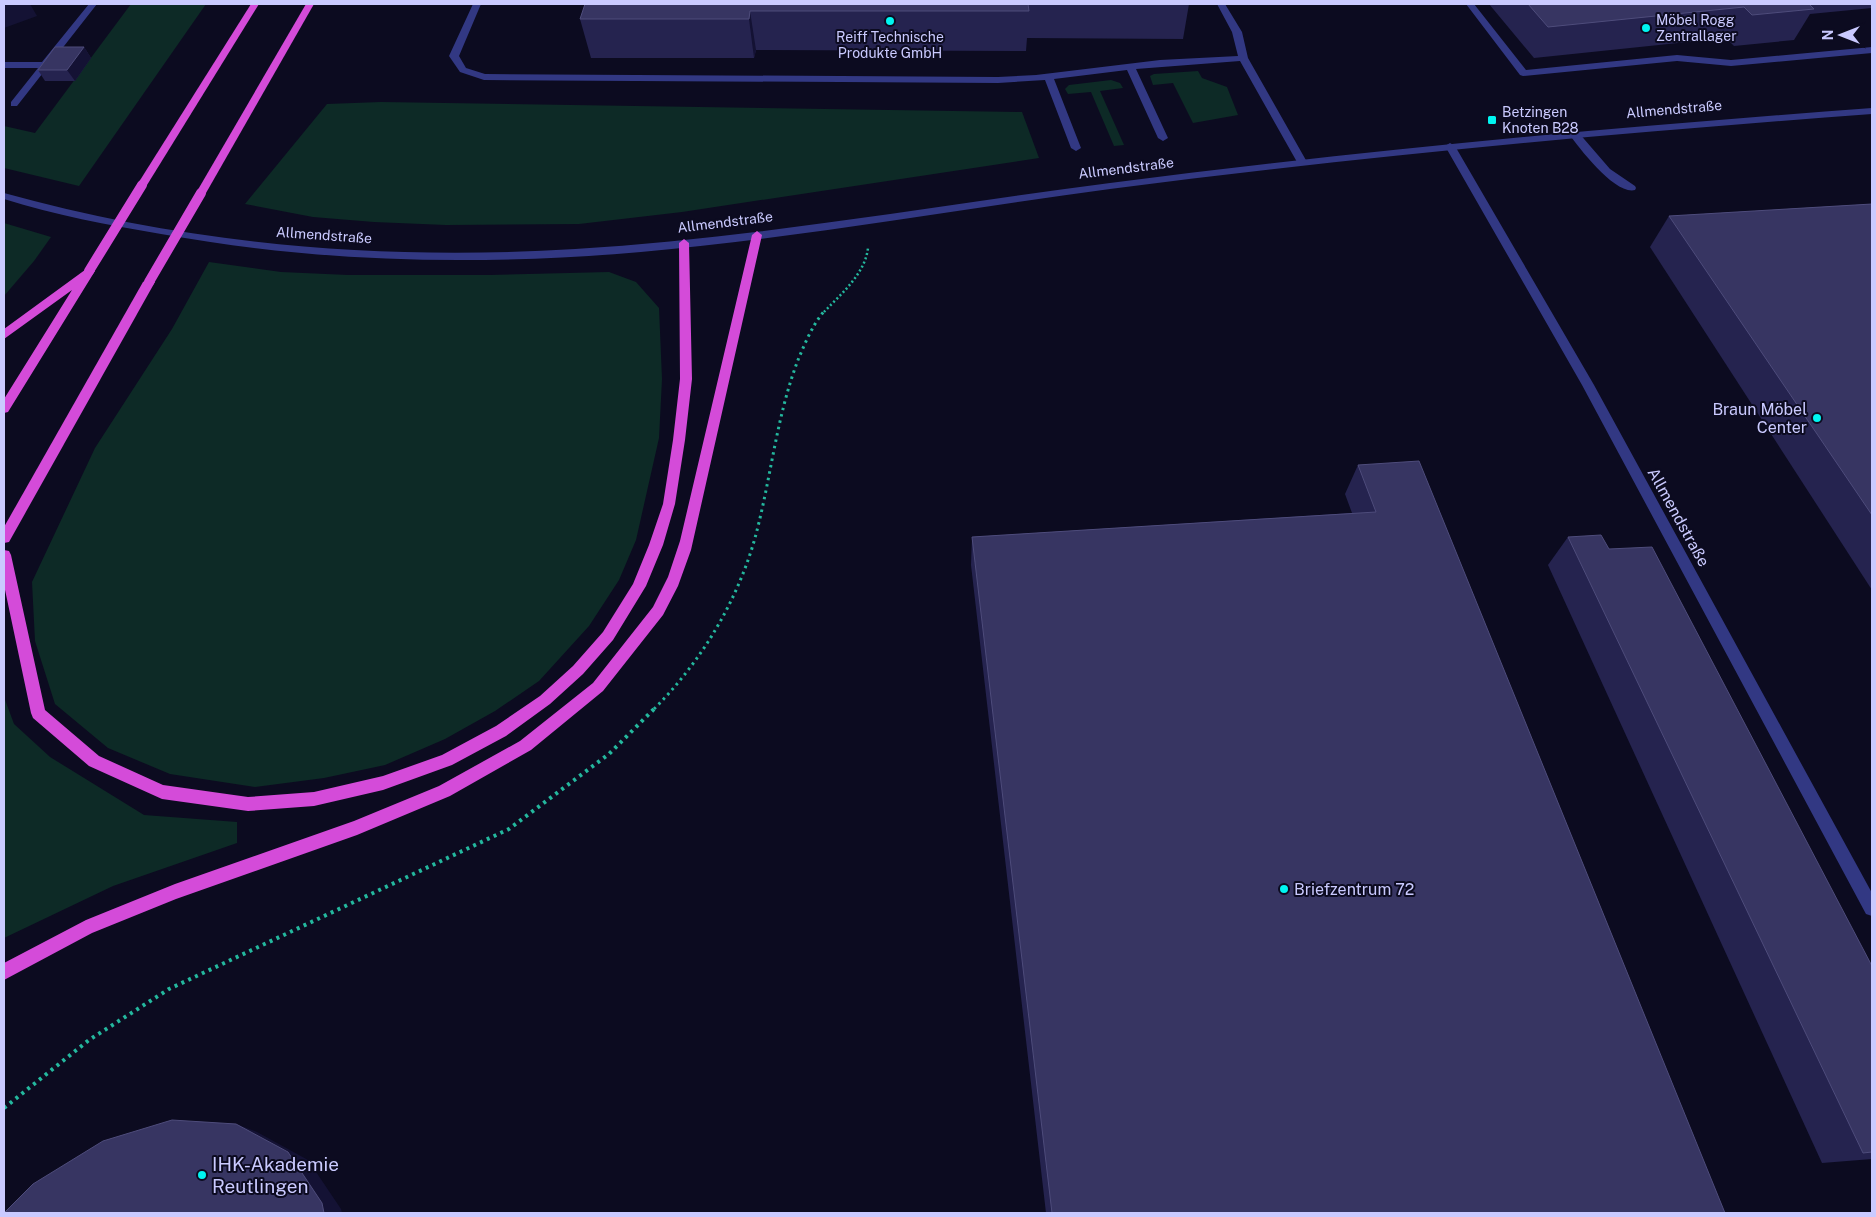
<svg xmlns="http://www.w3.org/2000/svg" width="1876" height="1217" font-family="'Public Sans',sans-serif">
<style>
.green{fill:#0d2a26}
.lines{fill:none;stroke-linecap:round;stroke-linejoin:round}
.path-far2{stroke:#24b89e;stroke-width:2.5;stroke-dasharray:2 2.5;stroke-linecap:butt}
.path-far1{stroke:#24b89e;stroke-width:3;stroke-dasharray:2.5 4;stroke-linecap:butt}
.path{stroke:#24b89e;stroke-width:4;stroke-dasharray:3 4.5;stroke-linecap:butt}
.service{fill:#323883;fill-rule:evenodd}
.minor{fill:#323883;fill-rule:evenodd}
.tertiary{fill:#323883;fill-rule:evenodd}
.trunk{fill:#d44bd9;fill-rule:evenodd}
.trunk-bridge{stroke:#d44bd9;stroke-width:10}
.wall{fill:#25234f}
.shaded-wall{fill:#141234}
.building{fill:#373562;stroke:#4e4c7b}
.poi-dot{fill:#00f5f1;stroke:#0c0b20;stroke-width:2}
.labels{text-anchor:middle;stroke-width:4;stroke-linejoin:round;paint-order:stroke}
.far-poi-label{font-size:14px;fill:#cacaff;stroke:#0c0b20;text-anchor:start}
.far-street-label{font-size:14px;fill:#cacaff;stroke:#0c0b20}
.poi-label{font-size:16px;fill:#cacaff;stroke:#0c0b20;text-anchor:end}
.street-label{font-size:16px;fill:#cacaff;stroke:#0c0b20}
.near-poi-label{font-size:19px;fill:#cacaff;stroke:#0c0b20;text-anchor:start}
</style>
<rect width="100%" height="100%" fill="#0c0b20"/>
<g class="green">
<path d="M 131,4 L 206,4 L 79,186 L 4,168 L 4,126 L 35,133 Z"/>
<path d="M 1198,71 L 1202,78 L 1227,87 L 1238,115 L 1193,123 L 1173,83 L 1153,85 L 1150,76 L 1154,74 Z"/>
<path d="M 1111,80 L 1120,83 L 1123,88 L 1100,91 L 1124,145 L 1114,146 L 1091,92 L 1068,94 L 1065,89 L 1069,85 Z"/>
<path d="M 381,102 L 1022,112 L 1039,158 L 682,212 L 579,224 L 446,225 L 374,222 L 313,217 L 245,204 L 327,104 Z"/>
<path d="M 4,223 L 51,237 L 34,261 L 4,296 Z"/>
<path d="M 209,262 L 281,272 L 348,275 L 490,275 L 609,272 L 636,282 L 659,308 L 662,379 L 659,438 L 636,540 L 619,580 L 589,626 L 539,681 L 495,711 L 445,739 L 385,765 L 324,778 L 255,787 L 170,774 L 108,748 L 55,704 L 35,641 L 32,582 L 95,448 L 172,329 Z"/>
<path d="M 4,697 L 14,724 L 50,757 L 144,815 L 237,822 L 237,843 L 113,886 L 4,938 Z"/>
</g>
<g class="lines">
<path class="path-far2" d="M 824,312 C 841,294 865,274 868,248"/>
<path class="path-far1" d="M 654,709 C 701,662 737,602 755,538 C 771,479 776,418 798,360 C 805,343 813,324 825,310"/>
<path class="path" d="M 4,1108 L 89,1040 L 169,989 L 509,829 L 609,754 L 655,708"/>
<g class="service">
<path d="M 89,4 L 97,4 L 17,106 L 11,106 L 11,102 L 38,68 L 4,68 L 4,62 L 42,62 Z"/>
<path d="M 473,4 L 481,4 L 459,56 L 466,68 L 485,74 L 998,77 L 1036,75 L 1160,60 L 1238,56 L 1232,32 L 1217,4 L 1225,4 L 1242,32 L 1248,58 L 1307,162 L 1302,165 L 1297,162 L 1240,61 L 1136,69 L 1168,138 L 1163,141 L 1158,138 L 1127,70 L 1054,79 L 1081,148 L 1076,151 L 1071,148 L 1045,80 L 998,83 L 484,80 L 460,72 L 449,56 Z"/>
<path d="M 1466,4 L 1474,4 L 1526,70 L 1677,55 L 1731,60 L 1872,47 L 1872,53 L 1731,66 L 1677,61 L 1523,76 L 1520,75 Z"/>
<path d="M 1574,131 L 1578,132 L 1610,169 L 1635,186 L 1636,188 L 1635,190 C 1615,195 1580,149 1569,134 Z"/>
</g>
<path class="minor" d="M 1450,143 L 1455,146 L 1594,385 L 1872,893 L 1872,916 L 1866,914 L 1582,385 L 1445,146 Z"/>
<path class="tertiary" d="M 1872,108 L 1872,114 C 1617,133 1363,156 1110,189 C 953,210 798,238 641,252 C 477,266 322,263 161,234 C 108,225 55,215 4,199 L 4,193 C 190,245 383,261 575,249 C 755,238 932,206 1110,183 C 1363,150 1617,127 1872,108 Z"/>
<g class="trunk">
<path d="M 251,4 L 259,4 L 147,185 L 142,188 L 138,187 L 137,185 Z"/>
<path d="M 306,4 L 314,4 L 206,193 L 201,196 L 197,195 L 196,193 Z"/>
<path d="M 757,231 L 762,235 L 691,550 L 678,586 L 663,615 L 603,691 L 531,750 L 450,796 L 357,835 L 176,899 L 92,933 L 4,980 L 4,963 L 86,920 L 175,884 L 354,821 L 439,786 L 520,741 L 593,683 L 653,607 L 668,577 L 680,541 L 752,235 Z"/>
<path d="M 684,239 L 689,243 L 692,379 L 685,440 L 675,504 L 663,545 L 646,586 L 613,640 L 583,674 L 550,704 L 506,736 L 452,765 L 383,790 L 314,806 L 248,811 L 162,799 L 89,766 L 33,718 L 31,713 L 4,585 L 4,550 L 9,551 L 11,555 L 45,710 L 99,756 L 163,785 L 248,797 L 314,792 L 383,776 L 442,755 L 496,726 L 540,696 L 573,666 L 603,632 L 633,584 L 649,545 L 663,504 L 673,440 L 680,379 L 679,243 Z"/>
<path d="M 89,267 L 95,271 L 8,412 L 4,413 L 4,399 L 72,290 L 4,339 L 4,329 Z"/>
<path d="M 149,278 L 155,282 L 9,542 L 4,543 L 4,527 L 143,282 Z"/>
</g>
<g class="trunk-bridge">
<path d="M 89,271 L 142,185"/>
<path d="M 149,282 L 201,193"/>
</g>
</g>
<g class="wall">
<path d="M 585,4 L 1189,4 L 1183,39 L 1027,38 L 1026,51 L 756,50 L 754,58 L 591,58 L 580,19 Z"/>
<path d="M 1489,4 L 1872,4 L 1872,8 L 1810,14 L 1794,40 L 1734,46 L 1726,38 L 1534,58 Z"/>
<path d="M 84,47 L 91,58 L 75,81 L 45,81 L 38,70 Z"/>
<path d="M 1872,204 L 1872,590 L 1650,247 L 1669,216 Z"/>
<path d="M 1358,465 L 1725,1213 L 1046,1213 L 971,565 L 972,537 L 1352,513 L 1345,494 Z"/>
<path d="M 1568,537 L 1609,549 L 1872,966 L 1872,1159 L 1822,1163 L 1548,565 Z"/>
</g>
<g class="shaded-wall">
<path d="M 4,4 L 30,4 L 37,16 L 4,28 Z"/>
<path d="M 750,11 L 756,50 L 754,58 L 749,19 Z"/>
<path d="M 84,47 L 91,58 L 75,81 L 67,70 Z"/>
<path d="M 236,1124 L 257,1132 L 308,1160 L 341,1209 L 342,1213 L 324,1213 Z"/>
</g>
<g class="building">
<path d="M 585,4 L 1028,4 L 1029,11 L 750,11 L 749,19 L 580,19 Z"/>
<path d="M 1528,4 L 1809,4 L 1814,9 L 1752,15 L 1744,7 L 1548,27 Z"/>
<path d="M 55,47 L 84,47 L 67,70 L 38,70 Z"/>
<path d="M 1872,204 L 1872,515 L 1669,216 Z"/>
<path d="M 1419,461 L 1725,1213 L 1052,1213 L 972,537 L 1376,512 L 1358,465 Z"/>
<path d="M 1601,535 L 1609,549 L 1652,547 L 1872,966 L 1872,1152 L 1863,1153 L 1568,537 Z"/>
<path d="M 172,1120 L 236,1124 L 288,1152 L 322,1203 L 324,1213 L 4,1213 L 33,1184 L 103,1141 Z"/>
</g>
<g class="poi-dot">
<circle cx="890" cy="21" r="5"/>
<circle cx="1646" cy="28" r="5"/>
<rect x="1487" y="115" width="10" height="10" rx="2.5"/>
<circle cx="1817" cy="418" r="5"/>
<circle cx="1284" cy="889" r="5"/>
<circle cx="202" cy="1175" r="5"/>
</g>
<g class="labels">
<g class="far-poi-label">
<text x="1656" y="25">Möbel Rogg<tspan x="1656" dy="16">Zentrallager</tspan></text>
<text x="890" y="42" text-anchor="middle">Reiff Technische<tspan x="890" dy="16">Produkte GmbH</tspan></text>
<text x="1502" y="117">Betzingen<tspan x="1502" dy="16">Knoten B28</tspan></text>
</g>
<g class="far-street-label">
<text transform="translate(1674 109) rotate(-5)" y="5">Allmendstraße</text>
<text transform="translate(1126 168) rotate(-7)" y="5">Allmendstraße</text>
<text transform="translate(725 222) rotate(-7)" y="5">Allmendstraße</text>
<text transform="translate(324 235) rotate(4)" y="5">Allmendstraße</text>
</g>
<g class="poi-label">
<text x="1807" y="415">Braun Möbel<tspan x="1807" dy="18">Center</tspan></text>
<text x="1294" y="895" text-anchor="start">Briefzentrum 72</text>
</g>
<g class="street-label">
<text transform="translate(1679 517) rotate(61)" y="6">Allmendstraße</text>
</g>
<g class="near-poi-label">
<text x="212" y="1171">IHK-Akademie<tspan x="212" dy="22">Reutlingen</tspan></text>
</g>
</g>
<rect width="1876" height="1217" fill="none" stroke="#cacaff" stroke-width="10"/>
<g transform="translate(1841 35) rotate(270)" stroke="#0c0b20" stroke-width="4" paint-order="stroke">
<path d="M0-4L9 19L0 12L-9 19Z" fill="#cacaff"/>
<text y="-8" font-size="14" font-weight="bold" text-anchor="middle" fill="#cacaff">N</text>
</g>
</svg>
